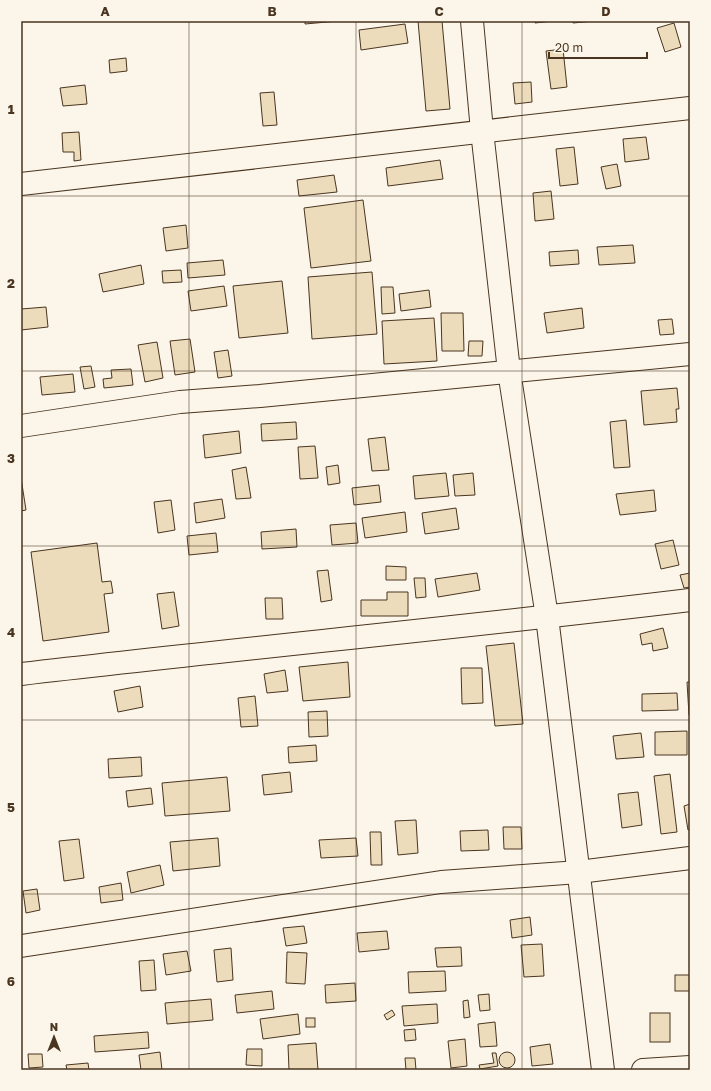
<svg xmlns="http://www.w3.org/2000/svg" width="711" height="1091" font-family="'Golos Text',sans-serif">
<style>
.building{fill:#ecdcbc;stroke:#4a3520}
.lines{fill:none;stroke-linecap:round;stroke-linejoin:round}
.street-casing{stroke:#4a3520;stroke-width:24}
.street{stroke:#fbf6e9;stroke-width:22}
.grid{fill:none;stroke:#4a3520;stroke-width:1;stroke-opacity:0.55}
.neatline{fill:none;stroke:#4a3520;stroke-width:1.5}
.grid-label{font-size:13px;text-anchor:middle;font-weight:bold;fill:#4a3520}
</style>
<rect width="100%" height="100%" fill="#fbf6e9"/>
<g class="building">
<path d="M 305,21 L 338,21 L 305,24 Z"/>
<path d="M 418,21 L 442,21 L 450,109 L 426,111 Z"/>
<path d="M 535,21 L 553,21 L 535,23 Z"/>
<path d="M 572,21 L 594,21 L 573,23 Z"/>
<path d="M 674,23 L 681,47 L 665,52 L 657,28 Z"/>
<path d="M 405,24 L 408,43 L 361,50 L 359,30 Z"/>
<path d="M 563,49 L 567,87 L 551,89 L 546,51 Z"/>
<path d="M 126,58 L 127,71 L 110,73 L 109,60 Z"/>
<path d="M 531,82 L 532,102 L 515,104 L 513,83 Z"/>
<path d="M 85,85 L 87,104 L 63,106 L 60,88 Z"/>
<path d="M 274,92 L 277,125 L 263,126 L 260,93 Z"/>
<path d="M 79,132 L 81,160 L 74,161 L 74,152 L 63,152 L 62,133 Z"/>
<path d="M 646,137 L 649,159 L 625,162 L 623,139 Z"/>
<path d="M 574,147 L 578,184 L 560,186 L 556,149 Z"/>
<path d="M 440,160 L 443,179 L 388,186 L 386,168 Z"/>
<path d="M 617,164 L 621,186 L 606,189 L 601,167 Z"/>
<path d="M 334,175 L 337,192 L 299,196 L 297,180 Z"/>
<path d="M 551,191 L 554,219 L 535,221 L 533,193 Z"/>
<path d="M 363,200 L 371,261 L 311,268 L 304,208 Z"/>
<path d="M 186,225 L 188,248 L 166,251 L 163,228 Z"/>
<path d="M 633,245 L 635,263 L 599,265 L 597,247 Z"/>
<path d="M 578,250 L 579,264 L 550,266 L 549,252 Z"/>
<path d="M 223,260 L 225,275 L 188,278 L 187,263 Z"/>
<path d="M 141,265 L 144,284 L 103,292 L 99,274 Z"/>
<path d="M 181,270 L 182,282 L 163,283 L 162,271 Z"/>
<path d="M 372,272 L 377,334 L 312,339 L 308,277 Z"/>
<path d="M 282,281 L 288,333 L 239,338 L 233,286 Z"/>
<path d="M 224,286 L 227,306 L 191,311 L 188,291 Z"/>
<path d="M 381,287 L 393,287 L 395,313 L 382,314 Z"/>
<path d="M 429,290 L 431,307 L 401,311 L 399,294 Z"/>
<path d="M 46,307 L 48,327 L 21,330 L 21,309 Z"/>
<path d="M 582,308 L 584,328 L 547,333 L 544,313 Z"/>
<path d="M 441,313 L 463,313 L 464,351 L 442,351 Z"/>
<path d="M 434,318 L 437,361 L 384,364 L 382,321 Z"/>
<path d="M 672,319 L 674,334 L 660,335 L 658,320 Z"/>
<path d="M 190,339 L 195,372 L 175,375 L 170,341 Z"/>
<path d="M 469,341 L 483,341 L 482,356 L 468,356 Z"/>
<path d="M 157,342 L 163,378 L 145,382 L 138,345 Z"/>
<path d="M 228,350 L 232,376 L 218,378 L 214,352 Z"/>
<path d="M 91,366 L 95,387 L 84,389 L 80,367 Z"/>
<path d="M 131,369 L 133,385 L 104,388 L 103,379 L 112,378 L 111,370 Z"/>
<path d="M 73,374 L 75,392 L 42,395 L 40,377 Z"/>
<path d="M 677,388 L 679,409 L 676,409 L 677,422 L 644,425 L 641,391 Z"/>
<path d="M 626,420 L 630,467 L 614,468 L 610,422 Z"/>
<path d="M 296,422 L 297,439 L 262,441 L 261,424 Z"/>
<path d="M 239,431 L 241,453 L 205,458 L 203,435 Z"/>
<path d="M 385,437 L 389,470 L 372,471 L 368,439 Z"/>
<path d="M 315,446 L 318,478 L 300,479 L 298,447 Z"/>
<path d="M 338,465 L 340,483 L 328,485 L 326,467 Z"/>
<path d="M 246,467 L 251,498 L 236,499 L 232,470 Z"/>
<path d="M 446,473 L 449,496 L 415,499 L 413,476 Z"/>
<path d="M 473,473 L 475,495 L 455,496 L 453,475 Z"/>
<path d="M 21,478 L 26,510 L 21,511 Z"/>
<path d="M 379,485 L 381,502 L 354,505 L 352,488 Z"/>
<path d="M 654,490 L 656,511 L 620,515 L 616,494 Z"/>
<path d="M 222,499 L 225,518 L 196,523 L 194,503 Z"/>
<path d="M 171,500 L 175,530 L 158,533 L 154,502 Z"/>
<path d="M 456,508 L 459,529 L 425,534 L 422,513 Z"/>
<path d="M 405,512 L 407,532 L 365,538 L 362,518 Z"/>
<path d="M 356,523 L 358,543 L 332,545 L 330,525 Z"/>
<path d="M 296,529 L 297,547 L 262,549 L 261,532 Z"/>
<path d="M 216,533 L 218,552 L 189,555 L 187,536 Z"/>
<path d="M 673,540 L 679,565 L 661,569 L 655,544 Z"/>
<path d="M 97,543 L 102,582 L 111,581 L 113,593 L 104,594 L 109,632 L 43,641 L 31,552 Z"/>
<path d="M 386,566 L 406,567 L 406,580 L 386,580 Z"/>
<path d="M 328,570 L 332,600 L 321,602 L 317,571 Z"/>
<path d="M 477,573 L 480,590 L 438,597 L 435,579 Z"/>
<path d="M 690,573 L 690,587 L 684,588 L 680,575 Z"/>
<path d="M 414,578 L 425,578 L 426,597 L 416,598 Z"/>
<path d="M 174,592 L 179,626 L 162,629 L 157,594 Z"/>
<path d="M 387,592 L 408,592 L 408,616 L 361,616 L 361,600 L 387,600 Z"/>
<path d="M 265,598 L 282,598 L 283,619 L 266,619 Z"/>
<path d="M 663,628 L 668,648 L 653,651 L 652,643 L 642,645 L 640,634 Z"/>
<path d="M 514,643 L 523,724 L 495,726 L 486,646 Z"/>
<path d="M 348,662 L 350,697 L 303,701 L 299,667 Z"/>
<path d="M 461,668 L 482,668 L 483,703 L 462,704 Z"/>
<path d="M 285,670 L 288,691 L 267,693 L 264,674 Z"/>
<path d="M 687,682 L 690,682 L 690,715 L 689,715 Z"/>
<path d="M 140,686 L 143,707 L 118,712 L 114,691 Z"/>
<path d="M 677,693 L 678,710 L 642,711 L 642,694 Z"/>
<path d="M 255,696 L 258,726 L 241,727 L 238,698 Z"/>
<path d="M 327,711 L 328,736 L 309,737 L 308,712 Z"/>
<path d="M 687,731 L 687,755 L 655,755 L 655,732 Z"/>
<path d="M 641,733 L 644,757 L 616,759 L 613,736 Z"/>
<path d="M 316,745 L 317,761 L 289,763 L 288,747 Z"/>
<path d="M 141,757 L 142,776 L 109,778 L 108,759 Z"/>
<path d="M 290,772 L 292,792 L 264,795 L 262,775 Z"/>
<path d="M 670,774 L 677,832 L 661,834 L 654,776 Z"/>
<path d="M 227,777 L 230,811 L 165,816 L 162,783 Z"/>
<path d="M 151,788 L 153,804 L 128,807 L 126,791 Z"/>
<path d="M 638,792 L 642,825 L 622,828 L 618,794 Z"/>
<path d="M 690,804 L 690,829 L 688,830 L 684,806 Z"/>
<path d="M 416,820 L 418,853 L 398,855 L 395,821 Z"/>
<path d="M 503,827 L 521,827 L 522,849 L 504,849 Z"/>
<path d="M 488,830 L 489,850 L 461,851 L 460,831 Z"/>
<path d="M 370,832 L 381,832 L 382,865 L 371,865 Z"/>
<path d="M 218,838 L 220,866 L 173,871 L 170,842 Z"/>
<path d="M 356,838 L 358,856 L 321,858 L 319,840 Z"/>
<path d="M 79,839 L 84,878 L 64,881 L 59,841 Z"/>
<path d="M 160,865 L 164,885 L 131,893 L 127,872 Z"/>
<path d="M 121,883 L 123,900 L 101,903 L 99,887 Z"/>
<path d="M 37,889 L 40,910 L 26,913 L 23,891 Z"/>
<path d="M 530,917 L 532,935 L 512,938 L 510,920 Z"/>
<path d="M 304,926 L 307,943 L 286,946 L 283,928 Z"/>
<path d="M 387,931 L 389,949 L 359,952 L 357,933 Z"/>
<path d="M 542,944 L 544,976 L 524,977 L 521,945 Z"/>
<path d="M 461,947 L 462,966 L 437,967 L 435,948 Z"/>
<path d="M 231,948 L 233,980 L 217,982 L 214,950 Z"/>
<path d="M 187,951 L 191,971 L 166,975 L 163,954 Z"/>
<path d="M 287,952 L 307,953 L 305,984 L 286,983 Z"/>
<path d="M 154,960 L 156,990 L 141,991 L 139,961 Z"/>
<path d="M 445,971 L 446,991 L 409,993 L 408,972 Z"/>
<rect x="675" y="975" width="15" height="16"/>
<path d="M 355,983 L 356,1001 L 326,1003 L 325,985 Z"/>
<path d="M 272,991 L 274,1009 L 237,1013 L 235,995 Z"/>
<path d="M 489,994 L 490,1010 L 480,1011 L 478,995 Z"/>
<path d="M 211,999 L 213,1020 L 167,1024 L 165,1003 Z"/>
<path d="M 468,1000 L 470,1017 L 464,1018 L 463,1001 Z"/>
<path d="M 437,1004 L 438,1023 L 404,1026 L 402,1006 Z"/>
<path d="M 392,1010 L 395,1015 L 387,1020 L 384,1015 Z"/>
<rect x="650" y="1013" width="20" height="29"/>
<path d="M 298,1014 L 300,1034 L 263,1039 L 260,1019 Z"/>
<rect x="306" y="1018" width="9" height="9"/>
<path d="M 495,1022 L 497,1046 L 480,1047 L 478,1024 Z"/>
<path d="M 415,1029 L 416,1040 L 405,1041 L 404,1030 Z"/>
<path d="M 148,1032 L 149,1048 L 95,1052 L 94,1036 Z"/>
<path d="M 465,1039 L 467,1066 L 451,1068 L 448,1041 Z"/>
<path d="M 316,1043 L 318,1070 L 289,1070 L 288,1045 Z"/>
<path d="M 550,1044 L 553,1064 L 532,1066 L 530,1047 Z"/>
<path d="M 247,1049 L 262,1049 L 262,1066 L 246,1065 Z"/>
<circle cx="507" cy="1060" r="8"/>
<path d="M 160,1052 L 162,1070 L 141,1070 L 139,1055 Z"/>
<path d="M 492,1053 L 496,1053 L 498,1066 L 480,1069 L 479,1065 L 494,1063 Z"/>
<path d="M 28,1054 L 42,1054 L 43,1067 L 29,1068 Z"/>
<path d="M 405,1058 L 415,1058 L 416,1070 L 406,1070 Z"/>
<path d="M 88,1063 L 89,1070 L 67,1070 L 66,1065 Z"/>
</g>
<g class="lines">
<defs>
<g id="street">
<path d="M 472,21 L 482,131 L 509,371 L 547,617 L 603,1070"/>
<path d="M 21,184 L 690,108"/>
<path d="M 21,426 L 180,402 L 260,396 L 690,354"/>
<path d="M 21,674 C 244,648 467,627 690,600"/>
<path d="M 21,946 L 441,882 L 579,872 L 690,858"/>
<path d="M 643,1070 L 690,1067"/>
</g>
</defs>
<use href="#street" class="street-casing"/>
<use href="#street" class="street"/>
</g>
<path class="grid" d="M 189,21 L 189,1070M 356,21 L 356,1070M 522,21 L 522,1070M 21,196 L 690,196M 21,371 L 690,371M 21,546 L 690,546M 21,720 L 690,720M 21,894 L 690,894"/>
<rect width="711" height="1091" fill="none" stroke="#fbf6e9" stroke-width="44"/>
<g transform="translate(54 1037)" stroke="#fbf6e9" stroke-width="3" paint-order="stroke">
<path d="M0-3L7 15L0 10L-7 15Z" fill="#4a3520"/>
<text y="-6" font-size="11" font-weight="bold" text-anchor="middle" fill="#4a3520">N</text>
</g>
<path d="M549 52v6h98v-6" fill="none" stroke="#4a3520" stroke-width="2"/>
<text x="555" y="52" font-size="12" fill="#4a3520" stroke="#fbf6e9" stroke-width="3" paint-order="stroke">20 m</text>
<rect x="22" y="22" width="667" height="1047" class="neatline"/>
<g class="grid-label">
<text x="105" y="16">A</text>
<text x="272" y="16">B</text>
<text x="439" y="16">C</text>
<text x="606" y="16">D</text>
<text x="11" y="114">1</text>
<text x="11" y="288">2</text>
<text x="11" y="463">3</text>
<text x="11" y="637">4</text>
<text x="11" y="812">5</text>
<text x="11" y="986">6</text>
</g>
</svg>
